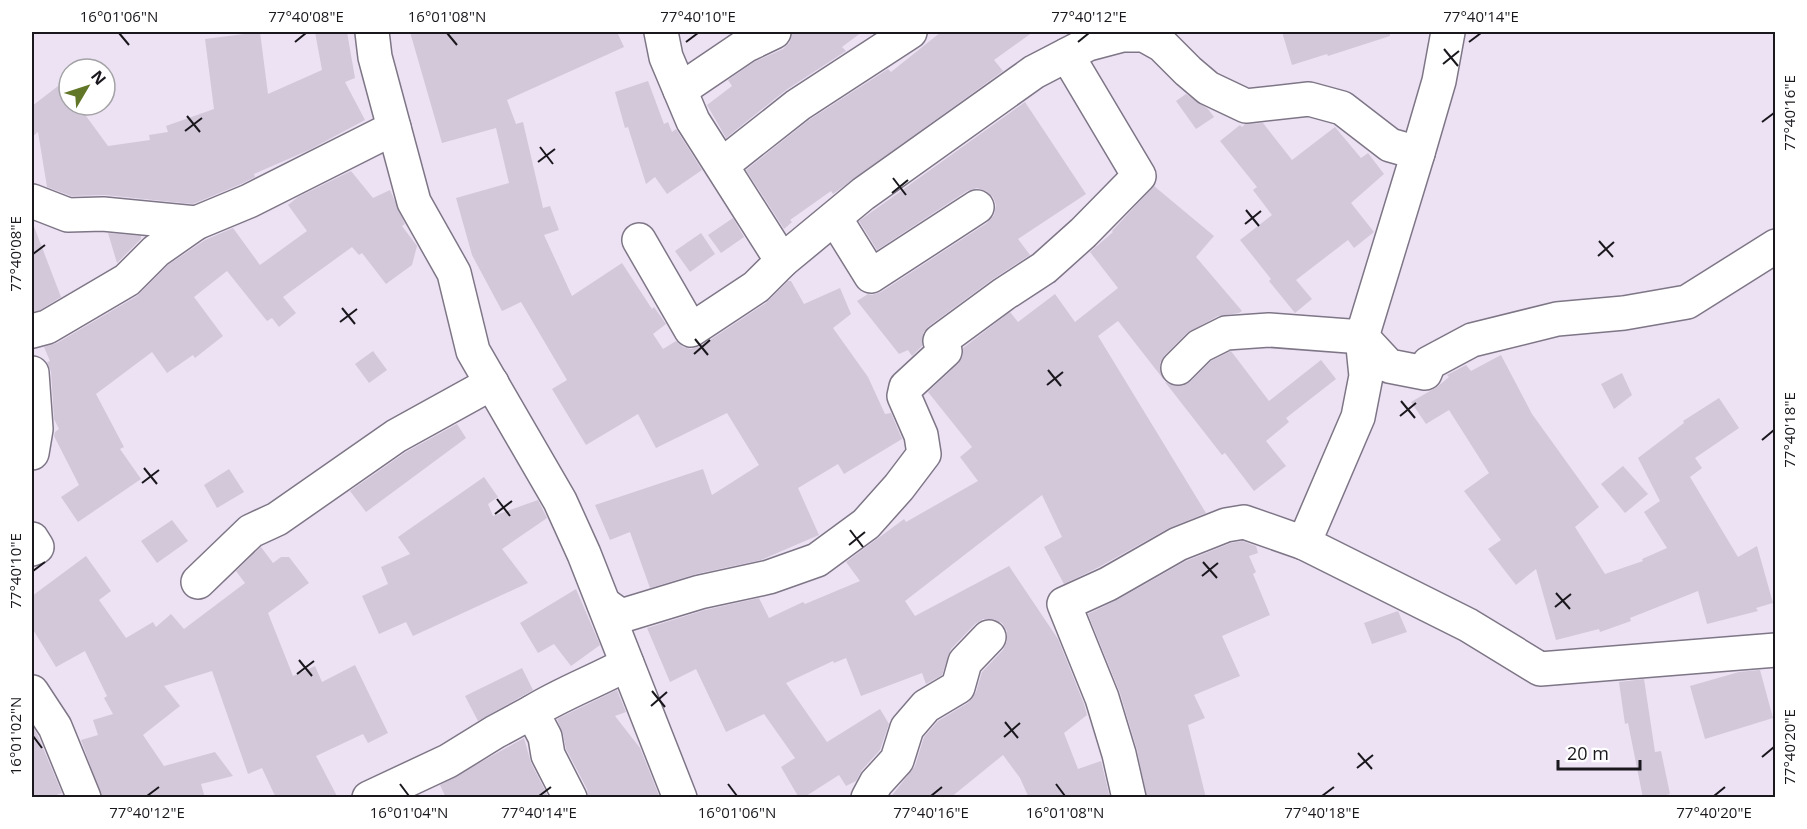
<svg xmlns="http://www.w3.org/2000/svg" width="1807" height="829" font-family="'Open Sans',sans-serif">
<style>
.building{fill:#d2c8da}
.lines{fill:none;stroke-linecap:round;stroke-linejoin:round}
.minor-casing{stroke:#7e7686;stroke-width:36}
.minor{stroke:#fff;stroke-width:33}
.ticks{fill:none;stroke:#1a171d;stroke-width:2}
.neatline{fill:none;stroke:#1a171d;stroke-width:2}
.ticks-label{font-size:15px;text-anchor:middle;fill:#1a171d}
</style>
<rect width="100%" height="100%" fill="#ece2f4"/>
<g class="building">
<path d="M 260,32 L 268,94 L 322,70 L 315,32 L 347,32 L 355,78 L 345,82 L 365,120 L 309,150 L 254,174 L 255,177 L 241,184 L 193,204 L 105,195 L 71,196 L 47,187 L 38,132 L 32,137 L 32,106 L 62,83 L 69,92 L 69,105 L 78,105 L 108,146 L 150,140 L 149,135 L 168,132 L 166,126 L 214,109 L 205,39 Z"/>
<path d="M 410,32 L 617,32 L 624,47 L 507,100 L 516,124 L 523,122 L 543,208 L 550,206 L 559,230 L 544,235 L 572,296 L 622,263 L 652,309 L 654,307 L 666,324 L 653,334 L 663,349 L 676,341 L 683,347 L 691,349 L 701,346 L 766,303 L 788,281 L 791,281 L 804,304 L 840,288 L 851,314 L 833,328 L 868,377 L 885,414 L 891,413 L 902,439 L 844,474 L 838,464 L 798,488 L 819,535 L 761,560 L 696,574 L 650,588 L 630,532 L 610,540 L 595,505 L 703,469 L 712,495 L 759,465 L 727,413 L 656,448 L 638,414 L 586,445 L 552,389 L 567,380 L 521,302 L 502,311 L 472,255 L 456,198 L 509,183 L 496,128 L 442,143 Z"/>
<path d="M 792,32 L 862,32 L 842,47 L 846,51 L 786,90 L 726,138 L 707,105 L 732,86 L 728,80 L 754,62 L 783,49 L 790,42 Z"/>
<path d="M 941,32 L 1033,32 L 994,60 L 1003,71 L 833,194 L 831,191 L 790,220 L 792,222 L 784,229 L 746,170 L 809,120 L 888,69 L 891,72 Z"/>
<path d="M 1282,32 L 1390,32 L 1390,36 L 1328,56 L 1327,54 L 1292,65 Z"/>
<path d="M 648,81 L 664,124 L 668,122 L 672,132 L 676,129 L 702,170 L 667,194 L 655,177 L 646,184 L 628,127 L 625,128 L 615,92 Z"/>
<path d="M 1186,94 L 1208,109 L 1214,117 L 1196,129 L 1176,101 Z"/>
<path d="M 1025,102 L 1086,194 L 1018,239 L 1030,255 L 993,279 L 929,326 L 923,333 L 922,346 L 912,356 L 908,350 L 899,354 L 857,301 L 868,294 L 872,295 L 881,292 L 987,223 L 994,215 L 996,205 L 993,197 L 986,191 L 977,188 L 967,191 L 877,250 L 859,221 Z"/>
<path d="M 1263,123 L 1292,160 L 1335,127 L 1361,158 L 1368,153 L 1384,174 L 1351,203 L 1374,232 L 1354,248 L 1348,240 L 1296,280 L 1312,299 L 1295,313 L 1269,281 L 1271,279 L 1240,240 L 1272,215 L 1253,190 L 1257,187 L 1220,141 L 1240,125 L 1242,127 L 1245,124 Z"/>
<path d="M 351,171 L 373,198 L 390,190 L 405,224 L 402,226 L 417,246 L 412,265 L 386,284 L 362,253 L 359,255 L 352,247 L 283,297 L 296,313 L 279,327 L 272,318 L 267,321 L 227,271 L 194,297 L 223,336 L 195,358 L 193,355 L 167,373 L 152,352 L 96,394 L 124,447 L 120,449 L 141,479 L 78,522 L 61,497 L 79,485 L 54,436 L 55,432 L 59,429 L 54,419 L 51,372 L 47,362 L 50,361 L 44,347 L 57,343 L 137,296 L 168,265 L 205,240 L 233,228 L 260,265 L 307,231 L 288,205 L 298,197 Z"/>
<path d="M 1154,186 L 1214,236 L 1196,257 L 1242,311 L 1239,313 L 1218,316 L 1187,333 L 1165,355 L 1160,363 L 1160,372 L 1164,380 L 1118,321 L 1098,336 L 1206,513 L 1169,528 L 1099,567 L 1064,584 L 1044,547 L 1062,537 L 1042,495 L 905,601 L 915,616 L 1009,566 L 1058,639 L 1084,704 L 1087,715 L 1064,733 L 1078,769 L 1101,761 L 1110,798 L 1029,798 L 1020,778 L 1003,755 L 950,798 L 890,798 L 915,766 L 924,737 L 938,721 L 968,703 L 976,692 L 982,672 L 1003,650 L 1007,641 L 1007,631 L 1002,623 L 993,619 L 983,619 L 975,624 L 951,649 L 942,675 L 926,684 L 922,673 L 861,696 L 846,658 L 834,663 L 833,661 L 786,683 L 827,742 L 880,709 L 889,724 L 880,750 L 862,770 L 856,781 L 846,786 L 839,775 L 803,798 L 799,798 L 781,767 L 795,758 L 764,714 L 726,732 L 696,669 L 670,682 L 647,628 L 705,610 L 759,598 L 769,618 L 803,602 L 805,604 L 860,581 L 846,562 L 904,519 L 906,522 L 978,481 L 960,457 L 972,447 L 928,392 L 958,364 L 963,355 L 963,348 L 1010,312 L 1018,322 L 1055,294 L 1075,322 L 1118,288 L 1090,252 L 1113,232 L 1112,231 Z"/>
<path d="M 733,218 L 744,237 L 721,253 L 708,235 Z"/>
<path d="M 32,224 L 33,224 L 61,297 L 40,310 L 32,312 Z"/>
<path d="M 108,233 L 141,236 L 141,239 L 117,263 Z"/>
<path d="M 701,233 L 715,254 L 690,272 L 675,251 Z"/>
<path d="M 373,351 L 387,370 L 369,383 L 355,364 Z"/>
<path d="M 1231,351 L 1269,401 L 1321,360 L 1336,379 L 1286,418 L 1289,422 L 1266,441 L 1286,466 L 1254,491 L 1225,453 L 1222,455 L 1165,382 L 1174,386 L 1183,386 L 1191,381 L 1211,361 Z"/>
<path d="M 1501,355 L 1532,414 L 1599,507 L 1575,527 L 1605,574 L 1643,561 L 1642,559 L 1667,548 L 1644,512 L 1660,501 L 1638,458 L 1684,423 L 1683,421 L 1719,398 L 1739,428 L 1695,458 L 1702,468 L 1690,477 L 1738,557 L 1757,546 L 1773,603 L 1756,608 L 1758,611 L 1707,624 L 1698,591 L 1630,618 L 1631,621 L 1600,632 L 1599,629 L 1556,640 L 1536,569 L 1516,585 L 1488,549 L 1501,540 L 1464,491 L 1489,473 L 1449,410 L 1426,424 L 1411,402 L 1437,387 L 1449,377 L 1447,375 L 1466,365 L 1471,371 Z"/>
<path d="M 1622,373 L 1632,395 L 1614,409 L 1601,384 Z"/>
<path d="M 457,424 L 466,438 L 366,512 L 350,491 L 406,452 Z"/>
<path d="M 1623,466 L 1648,494 L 1625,513 L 1601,484 Z"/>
<path d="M 229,469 L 244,492 L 217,508 L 204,485 Z"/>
<path d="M 484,477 L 498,497 L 488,504 L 493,516 L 538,500 L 547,518 L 502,549 L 528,583 L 413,636 L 406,622 L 379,634 L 362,596 L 388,584 L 381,567 L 410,554 L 398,537 Z"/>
<path d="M 172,520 L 188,541 L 157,563 L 141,541 Z"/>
<path d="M 1242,541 L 1256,546 L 1258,553 L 1249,556 L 1256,572 L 1253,574 L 1270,615 L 1222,636 L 1240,676 L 1194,695 L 1205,718 L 1188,725 L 1206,798 L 1147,798 L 1137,750 L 1120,693 L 1088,614 L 1117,600 L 1186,561 L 1231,543 Z"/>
<path d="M 261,547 L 273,563 L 281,557 L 289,557 L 309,583 L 268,613 L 293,676 L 315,666 L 322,682 L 355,665 L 388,733 L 368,743 L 363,734 L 316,756 L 338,798 L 276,798 L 262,768 L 248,774 L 212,671 L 164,686 L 180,706 L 143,735 L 164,766 L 215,752 L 233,776 L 201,784 L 205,798 L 102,798 L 81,740 L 98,735 L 93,720 L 113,714 L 104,698 L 107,696 L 85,651 L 56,667 L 32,628 L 32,596 L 86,556 L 111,591 L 99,600 L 126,638 L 153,622 L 156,627 L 171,614 L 184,629 L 245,583 L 236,571 Z"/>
<path d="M 576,589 L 600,645 L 571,666 L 554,644 L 538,653 L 520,623 Z"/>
<path d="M 1398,611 L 1407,632 L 1372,644 L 1364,623 Z"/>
<path d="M 522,668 L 533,690 L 478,721 L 465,696 Z"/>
<path d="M 1760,670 L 1773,718 L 1705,739 L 1690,686 L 1739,672 Z"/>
<path d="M 1644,679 L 1655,752 L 1661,751 L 1670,794 L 1655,798 L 1643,798 L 1628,723 L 1625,724 L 1619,682 Z"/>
<path d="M 617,690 L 626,712 L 615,716 L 640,748 L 660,798 L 588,798 L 587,789 L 566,749 L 563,734 L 557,719 Z"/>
<path d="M 32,725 L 38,736 L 62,793 L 48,798 L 32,798 Z"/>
<path d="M 524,738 L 531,763 L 549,798 L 446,798 L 440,785 Z"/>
</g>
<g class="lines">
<defs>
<g id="minor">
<path d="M 372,32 L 375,57 L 414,202 L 454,273 L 473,351 L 560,501 L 584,554 L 680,798"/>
<path d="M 661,32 L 666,57 L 693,121 L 782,261"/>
<path d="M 680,90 L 745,46 L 774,32"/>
<path d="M 722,165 L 798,105 L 910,32"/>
<path d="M 32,201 L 68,215 L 103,214 L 196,223"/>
<path d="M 835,218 L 871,276 L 977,207"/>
<path d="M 639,240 L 691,330 L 756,287 L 782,261 L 863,194 L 1034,72 L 1088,44 L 1122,35 L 1144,35 L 1162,45 L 1188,71 L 1208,88 L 1246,106 L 1309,99 L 1342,108 L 1390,145 L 1418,153 L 1439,81 L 1448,32"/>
<path d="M 32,331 L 47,327 L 127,280 L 156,251 L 196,223 L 249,201 L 394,128"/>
<path d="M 1362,337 L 1389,366 L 1425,373 L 1429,363 L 1472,340 L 1557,319 L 1624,313 L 1687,302 L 1776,246"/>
<path d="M 1178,368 L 1200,346 L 1226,333 L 1269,330 L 1362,337 L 1418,153"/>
<path d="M 32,373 L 36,429 L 32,453"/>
<path d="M 32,539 L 37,547 L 32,549"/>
<path d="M 1304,543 L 1358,417 L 1366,376 L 1362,337"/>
<path d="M 198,582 L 251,531 L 277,519 L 396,436 L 492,383"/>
<path d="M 604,604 L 621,616 L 700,592 L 769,577 L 817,560 L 866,524 L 899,487 L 924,454 L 921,435 L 904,396 L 906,387 L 945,351 L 940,341 L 1004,294 L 1044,268 L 1083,233 L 1139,176 L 1067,55"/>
<path d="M 32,692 L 55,727 L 84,798"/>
<path d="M 369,798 L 448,761 L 495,732 L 532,712"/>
<path d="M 570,798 L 548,755 L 545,737 L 532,712 C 563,693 596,681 627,664"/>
<path d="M 868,798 L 876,783 L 897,760 L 907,728 L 926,706 L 958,687 L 965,662 L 989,637"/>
<path d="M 1129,798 L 1119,754 L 1102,698 L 1064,604 L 1108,584 L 1178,544 L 1226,525 L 1244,522 L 1304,543 L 1468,625 L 1540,669 L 1776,650"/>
</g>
</defs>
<use href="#minor" class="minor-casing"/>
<use href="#minor" class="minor"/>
</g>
<path class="ticks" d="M 119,33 L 129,45M 447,33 L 457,45M 295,42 L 306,33M 686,42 L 698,33M 1078,42 L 1089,33M 1469,42 L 1481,33M 1444,49 L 1458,66M 1443,64 L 1459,51M 187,116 L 200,132M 1762,122 L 1774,113M 185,131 L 202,118M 540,147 L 553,164M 538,162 L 555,149M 893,178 L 906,195M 892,193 L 908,180M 1246,210 L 1259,226M 1245,224 L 1261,211M 1599,241 L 1613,257M 33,254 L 45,245M 1598,256 L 1614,242M 342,308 L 355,324M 340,322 L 357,309M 695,339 L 708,355M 694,354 L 710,340M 1048,370 L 1061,386M 1047,385 L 1063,372M 1401,401 L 1415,418M 1400,416 L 1416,403M 1762,440 L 1774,430M 144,468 L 157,484M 142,483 L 159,470M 497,499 L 510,516M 495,514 L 512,501M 850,530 L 863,547M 849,545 L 865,532M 1203,562 L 1217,578M 33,571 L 45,562M 1202,576 L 1218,563M 1556,593 L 1570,609M 1555,607 L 1571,594M 299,660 L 312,676M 297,674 L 314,661M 652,691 L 665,707M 651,706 L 667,692M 1005,722 L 1018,738M 33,736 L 42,748M 1004,737 L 1020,723M 1358,753 L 1372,769M 1762,757 L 1774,747M 1357,768 L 1373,755M 400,784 L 409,796M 728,784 L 737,796M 1056,784 L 1065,796M 147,796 L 159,787M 539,796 L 551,787M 931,796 L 942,787M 1322,796 L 1334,787M 1714,796 L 1725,787"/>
<rect width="1807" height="829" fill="none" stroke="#ffffff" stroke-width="66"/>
<g transform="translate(87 87) rotate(51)"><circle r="28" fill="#ffffff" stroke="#a3a2a5" stroke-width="1.5"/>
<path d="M0-4.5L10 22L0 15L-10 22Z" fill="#617626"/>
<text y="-9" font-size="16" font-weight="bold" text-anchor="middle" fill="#1a171d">N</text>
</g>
<path d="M1558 760v9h82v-9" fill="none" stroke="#1a171d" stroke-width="3"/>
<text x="1567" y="760" font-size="18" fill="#1a171d" stroke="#ffffff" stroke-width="4.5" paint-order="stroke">20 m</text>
<rect x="33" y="33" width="1741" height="763" class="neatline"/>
<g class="ticks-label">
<text x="119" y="22">16°01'06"N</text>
<text x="306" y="22">77°40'08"E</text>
<text x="447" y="22">16°01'08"N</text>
<text x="698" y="22">77°40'10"E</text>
<text x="1089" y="22">77°40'12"E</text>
<text x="1481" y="22">77°40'14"E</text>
<text transform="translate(1790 113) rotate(-90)" y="5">77°40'16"E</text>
<text transform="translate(16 254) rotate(-90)" y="5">77°40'08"E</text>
<text transform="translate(1790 430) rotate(-90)" y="5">77°40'18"E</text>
<text transform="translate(16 571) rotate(-90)" y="5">77°40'10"E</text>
<text transform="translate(16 736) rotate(-90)" y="5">16°01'02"N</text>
<text transform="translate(1790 747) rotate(-90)" y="5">77°40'20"E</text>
<text x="147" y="818">77°40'12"E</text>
<text x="409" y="818">16°01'04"N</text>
<text x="539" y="818">77°40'14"E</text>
<text x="737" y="818">16°01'06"N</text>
<text x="931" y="818">77°40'16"E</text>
<text x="1065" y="818">16°01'08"N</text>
<text x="1322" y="818">77°40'18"E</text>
<text x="1714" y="818">77°40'20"E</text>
</g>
</svg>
